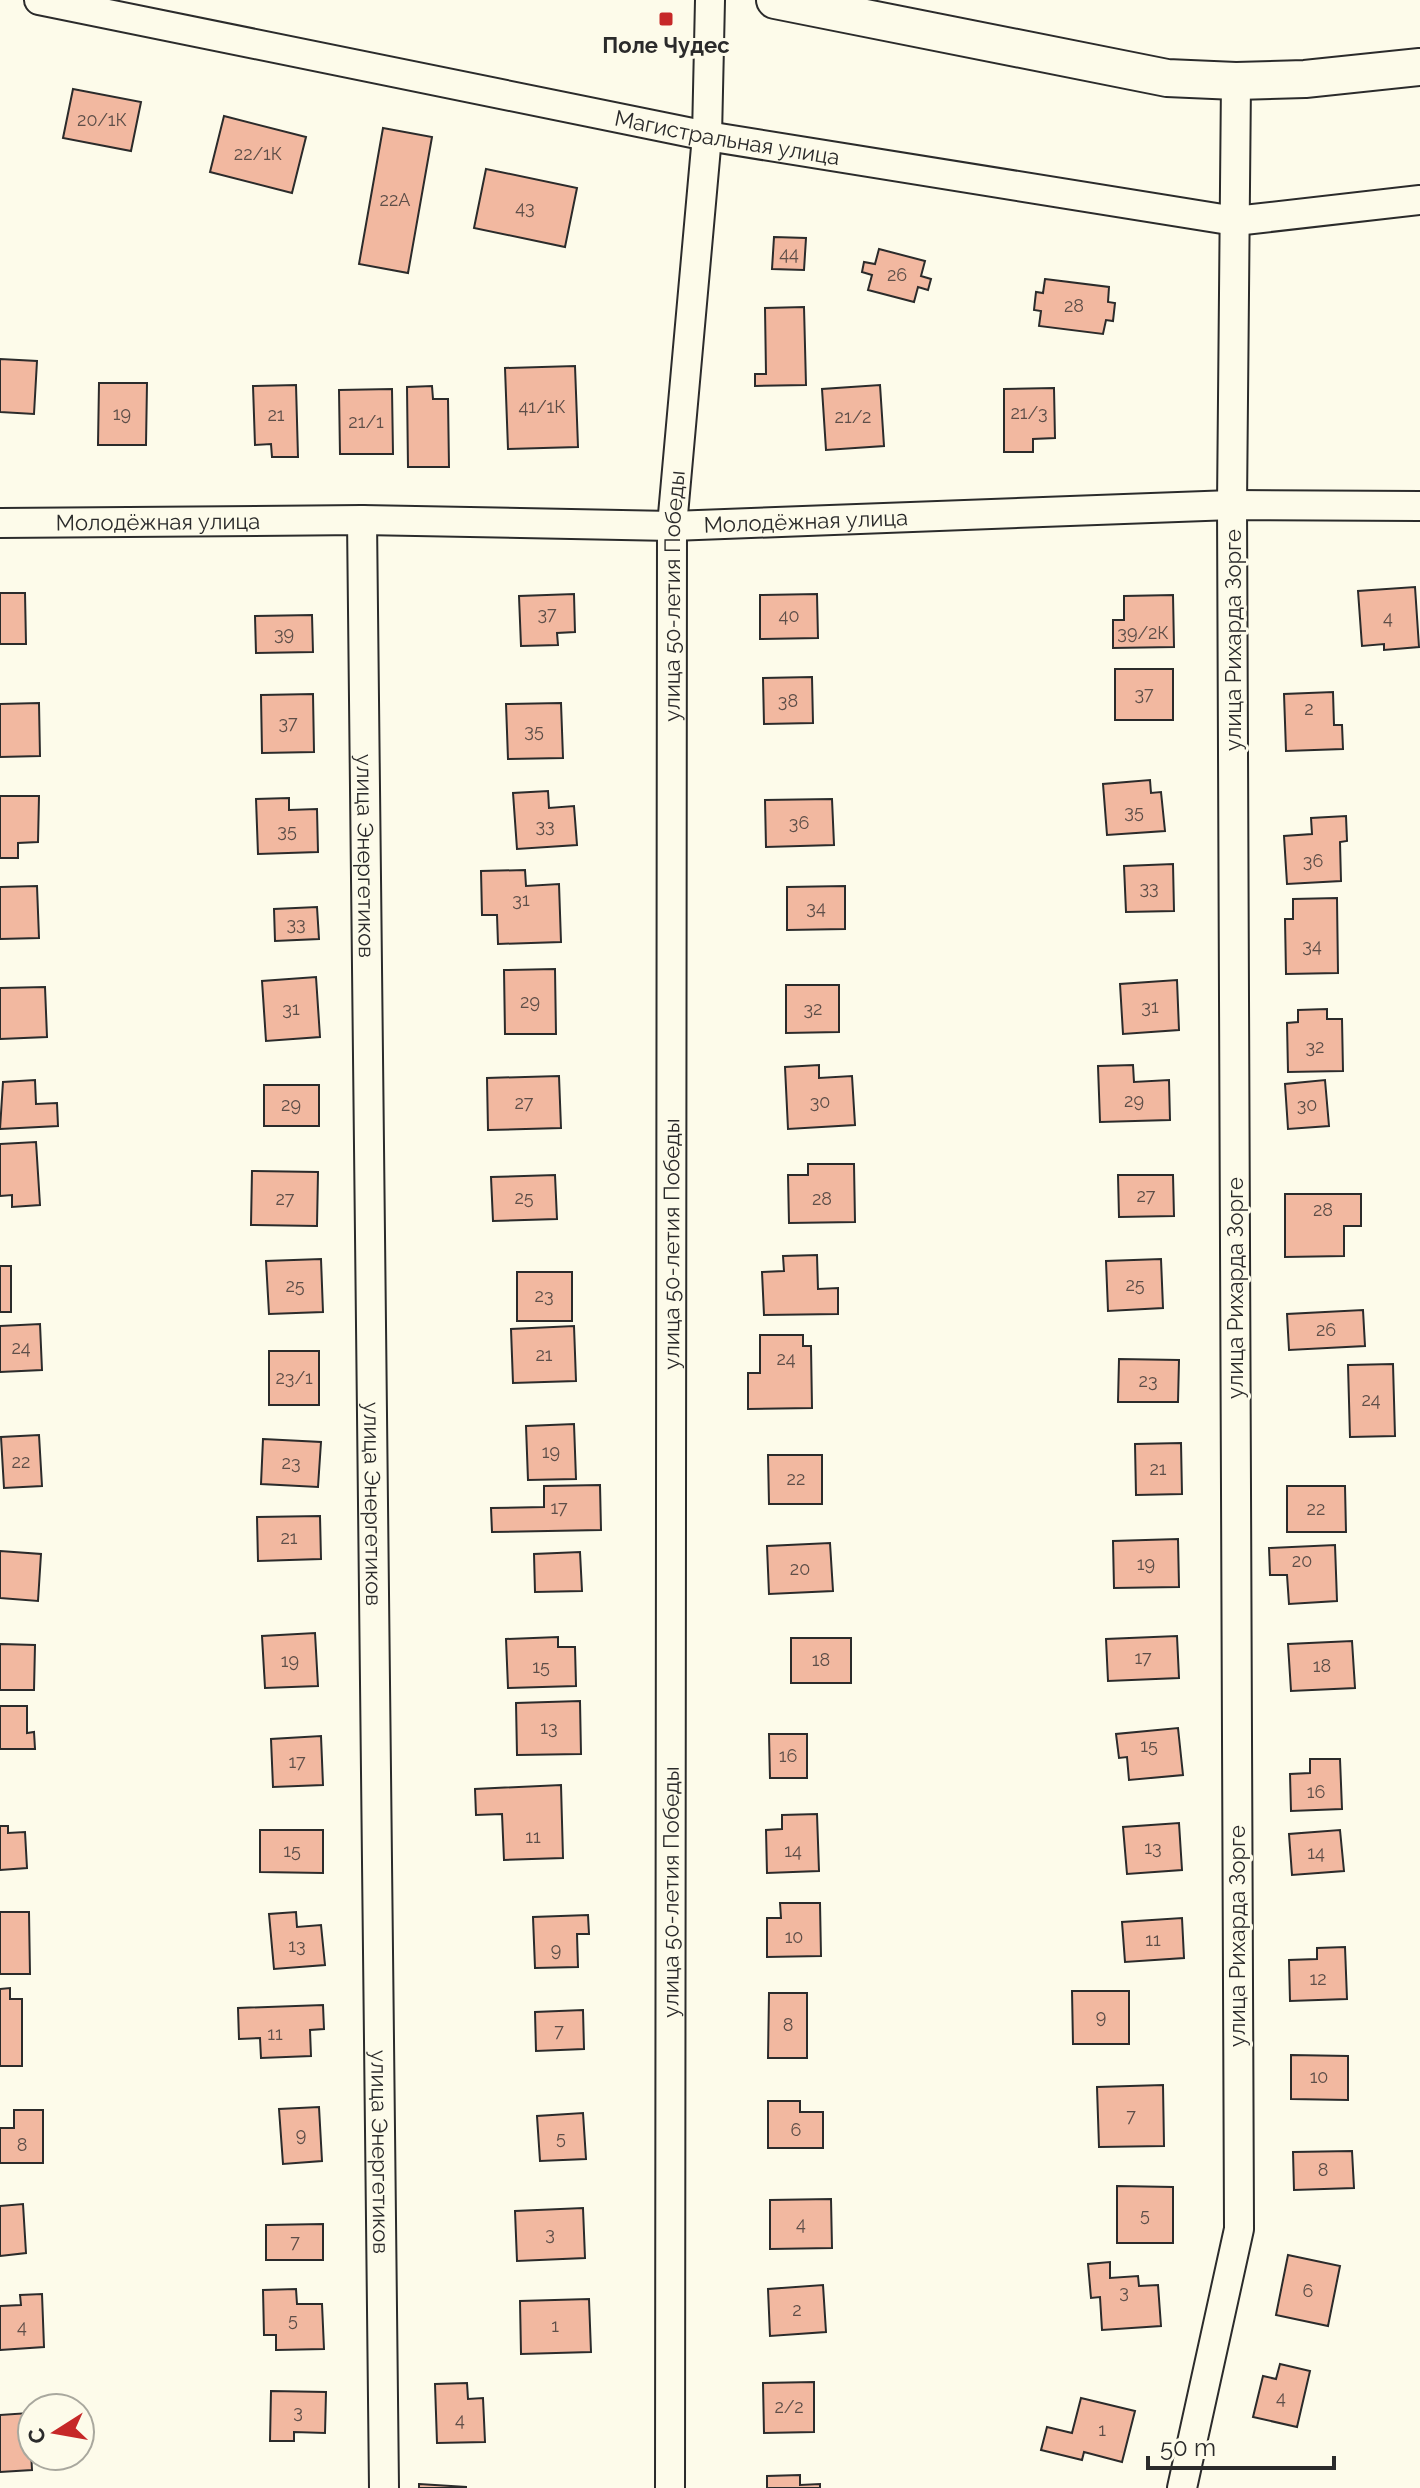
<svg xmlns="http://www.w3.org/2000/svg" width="1420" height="2488" font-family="Raleway,sans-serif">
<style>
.building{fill:#f2b8a0;stroke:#2b2b2b;stroke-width:2}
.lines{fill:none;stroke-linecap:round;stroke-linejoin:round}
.minor-casing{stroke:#2b2b2b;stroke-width:32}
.major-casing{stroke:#2b2b2b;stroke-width:40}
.minor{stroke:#fdfbea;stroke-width:28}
.major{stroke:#fdfbea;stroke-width:36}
.poi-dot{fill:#c62828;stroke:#fdfbea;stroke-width:3}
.labels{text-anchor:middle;stroke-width:6;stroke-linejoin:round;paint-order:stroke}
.number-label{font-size:18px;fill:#5d4e48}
.poi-label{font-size:22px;font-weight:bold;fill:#2b2b2b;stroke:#fdfbea}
.street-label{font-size:22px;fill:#2b2b2b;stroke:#fdfbea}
</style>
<rect width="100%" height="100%" fill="#fdfbea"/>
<g class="building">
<path d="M 73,89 L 141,102 L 131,151 L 63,138 Z"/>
<path d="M 224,116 L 306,137 L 292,193 L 210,172 Z"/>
<path d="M 383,128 L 432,137 L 408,273 L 359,264 Z"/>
<path d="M 486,169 L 577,188 L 565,247 L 474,228 Z"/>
<path d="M 774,237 L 806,238 L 804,270 L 772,269 Z"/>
<path d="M 879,249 L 925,261 L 921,276 L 931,279 L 928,290 L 918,287 L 914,302 L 868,290 L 872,275 L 862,272 L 864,262 L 875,264 Z"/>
<path d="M 1045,279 L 1109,287 L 1108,302 L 1115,303 L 1113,321 L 1106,320 L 1103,334 L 1039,326 L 1041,311 L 1034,310 L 1036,292 L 1043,293 Z"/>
<path d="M 804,307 L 806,385 L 755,386 L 755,374 L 766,374 L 765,308 Z"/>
<path d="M 0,359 L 37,361 L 34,414 L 0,412 Z"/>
<path d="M 575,366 L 578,447 L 508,449 L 505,368 Z"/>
<path d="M 99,383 L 147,383 L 146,445 L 98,445 Z"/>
<path d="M 296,385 L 298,457 L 272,457 L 271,444 L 255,445 L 253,386 Z"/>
<path d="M 880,385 L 884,446 L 826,450 L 822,389 Z"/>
<path d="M 432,386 L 433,399 L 448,399 L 449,467 L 408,467 L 407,387 Z"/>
<path d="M 1054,388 L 1055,438 L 1033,439 L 1033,452 L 1004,452 L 1004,389 Z"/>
<path d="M 392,389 L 393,454 L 340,454 L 339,390 Z"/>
<path d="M 1415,587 L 1419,647 L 1384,650 L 1384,644 L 1362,646 L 1358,591 Z"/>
<path d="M 0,593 L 25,593 L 26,644 L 0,644 Z"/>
<path d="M 574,594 L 575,632 L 557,633 L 558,645 L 521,646 L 519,596 Z"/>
<path d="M 817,594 L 818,638 L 760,639 L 760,595 Z"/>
<path d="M 1173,595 L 1174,647 L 1113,648 L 1113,620 L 1124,620 L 1124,596 Z"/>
<path d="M 312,615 L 313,652 L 256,653 L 255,616 Z"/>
<rect x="1115" y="669" width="58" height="51"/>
<path d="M 812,677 L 813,723 L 764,724 L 763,678 Z"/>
<path d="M 1333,692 L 1334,725 L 1342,725 L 1343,749 L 1286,751 L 1284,694 Z"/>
<path d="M 313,694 L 314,752 L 262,753 L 261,695 Z"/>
<path d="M 39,703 L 40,756 L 0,757 L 0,704 Z"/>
<path d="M 561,703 L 563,758 L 508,759 L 506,704 Z"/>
<path d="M 1150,780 L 1151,793 L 1161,792 L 1165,831 L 1107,835 L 1103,784 Z"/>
<path d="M 548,791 L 549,808 L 574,806 L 577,845 L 517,849 L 513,793 Z"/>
<path d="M 0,796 L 39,796 L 38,842 L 18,843 L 18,858 L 0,858 Z"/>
<path d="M 289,798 L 289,810 L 317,809 L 318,852 L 258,854 L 256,799 Z"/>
<path d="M 832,799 L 834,845 L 766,847 L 765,800 Z"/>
<path d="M 1346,816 L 1347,841 L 1340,842 L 1341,881 L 1287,884 L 1284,836 L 1312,834 L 1311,818 Z"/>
<path d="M 1173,864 L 1174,911 L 1126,912 L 1124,866 Z"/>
<path d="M 525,870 L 526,886 L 559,884 L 561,942 L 498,944 L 497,915 L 482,915 L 481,871 Z"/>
<path d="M 37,886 L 39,938 L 0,939 L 0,887 Z"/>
<path d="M 845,886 L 845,929 L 787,930 L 787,887 Z"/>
<path d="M 1337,898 L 1338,973 L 1286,974 L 1285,919 L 1293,919 L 1293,899 Z"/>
<path d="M 317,907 L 319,939 L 275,941 L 274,909 Z"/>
<path d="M 555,969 L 556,1034 L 505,1034 L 504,970 Z"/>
<path d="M 316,977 L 320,1037 L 266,1041 L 262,981 Z"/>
<path d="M 1177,980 L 1179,1030 L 1123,1034 L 1120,984 Z"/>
<path d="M 786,985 L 839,985 L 839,1032 L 786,1033 Z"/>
<path d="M 45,987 L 47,1037 L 0,1039 L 0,988 Z"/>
<path d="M 1327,1009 L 1327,1019 L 1342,1019 L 1343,1071 L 1288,1072 L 1287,1023 L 1298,1022 L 1298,1010 Z"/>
<path d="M 819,1065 L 819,1078 L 852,1076 L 855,1125 L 788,1129 L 785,1067 Z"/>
<path d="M 1133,1065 L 1134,1082 L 1169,1080 L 1170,1120 L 1100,1122 L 1098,1066 Z"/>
<path d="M 559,1076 L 561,1128 L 488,1130 L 487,1078 Z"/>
<path d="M 35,1080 L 36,1104 L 57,1103 L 58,1126 L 0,1129 L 3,1082 Z"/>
<path d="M 1325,1080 L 1329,1126 L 1288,1129 L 1285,1084 Z"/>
<rect x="264" y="1085" width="55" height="41"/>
<path d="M 36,1142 L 40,1205 L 12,1207 L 12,1195 L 0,1196 L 0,1144 Z"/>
<path d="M 808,1164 L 854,1164 L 855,1222 L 789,1223 L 788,1175 L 808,1175 Z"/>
<path d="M 252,1171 L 318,1172 L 317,1226 L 251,1225 Z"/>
<path d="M 555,1175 L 557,1219 L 493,1221 L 491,1177 Z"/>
<path d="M 1118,1175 L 1173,1175 L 1174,1216 L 1119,1217 Z"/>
<path d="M 1285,1194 L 1361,1194 L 1361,1226 L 1344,1226 L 1344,1256 L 1285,1257 Z"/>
<path d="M 817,1255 L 818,1289 L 838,1288 L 838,1314 L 764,1315 L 762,1272 L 784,1271 L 783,1256 Z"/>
<path d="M 321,1259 L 323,1312 L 269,1314 L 266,1261 Z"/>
<path d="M 1161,1259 L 1163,1308 L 1108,1311 L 1106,1261 Z"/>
<rect x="0" y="1266" width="11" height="46"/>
<rect x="517" y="1272" width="55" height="49"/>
<path d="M 1363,1310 L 1365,1346 L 1289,1350 L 1287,1314 Z"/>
<path d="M 40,1324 L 42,1370 L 0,1372 L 0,1326 Z"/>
<path d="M 574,1326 L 576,1381 L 513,1383 L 511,1329 Z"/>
<path d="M 760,1335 L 803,1335 L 803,1346 L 811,1346 L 812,1408 L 748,1409 L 748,1373 L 760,1373 Z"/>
<rect x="269" y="1351" width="50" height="54"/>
<path d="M 1119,1359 L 1179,1360 L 1178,1402 L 1118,1402 Z"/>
<path d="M 1393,1364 L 1395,1436 L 1350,1437 L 1348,1365 Z"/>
<path d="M 574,1424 L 576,1479 L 528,1480 L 526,1426 Z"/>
<path d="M 39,1435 L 42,1486 L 4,1488 L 1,1437 Z"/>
<path d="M 263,1439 L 321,1442 L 318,1487 L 261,1484 Z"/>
<path d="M 1181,1443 L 1182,1494 L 1136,1495 L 1135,1444 Z"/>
<path d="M 768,1455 L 822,1455 L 822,1504 L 769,1504 Z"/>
<path d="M 600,1485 L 601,1530 L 492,1532 L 491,1508 L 544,1507 L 544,1486 Z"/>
<path d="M 1287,1486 L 1345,1486 L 1346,1532 L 1287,1532 Z"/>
<path d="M 320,1516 L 321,1559 L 258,1561 L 257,1517 Z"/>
<path d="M 1178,1539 L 1179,1587 L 1114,1588 L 1113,1541 Z"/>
<path d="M 830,1543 L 833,1591 L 769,1594 L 767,1546 Z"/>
<path d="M 1335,1545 L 1337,1601 L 1289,1604 L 1287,1575 L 1270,1575 L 1269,1548 Z"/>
<path d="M 0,1551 L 41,1554 L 38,1601 L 0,1598 Z"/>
<path d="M 580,1552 L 582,1591 L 535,1592 L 534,1554 Z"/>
<path d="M 315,1633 L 318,1686 L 265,1688 L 262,1636 Z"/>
<path d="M 1177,1636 L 1179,1678 L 1108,1681 L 1106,1639 Z"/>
<path d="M 558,1637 L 558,1647 L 575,1647 L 576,1686 L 508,1688 L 506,1639 Z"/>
<rect x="791" y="1638" width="60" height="45"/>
<path d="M 1352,1641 L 1355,1688 L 1291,1691 L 1288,1644 Z"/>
<path d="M 0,1644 L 35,1645 L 34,1690 L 0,1690 Z"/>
<path d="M 580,1701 L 581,1754 L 517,1755 L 516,1703 Z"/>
<path d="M 0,1706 L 27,1706 L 27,1733 L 34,1732 L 35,1749 L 0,1749 Z"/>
<path d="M 1178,1728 L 1183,1775 L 1129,1780 L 1127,1757 L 1119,1758 L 1116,1734 Z"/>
<path d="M 769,1734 L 807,1734 L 807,1778 L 770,1778 Z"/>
<path d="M 321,1736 L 323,1785 L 273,1787 L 271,1739 Z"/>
<path d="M 1310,1759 L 1340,1759 L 1342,1809 L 1291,1811 L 1290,1774 L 1310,1773 Z"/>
<path d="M 561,1785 L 563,1858 L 504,1860 L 502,1814 L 476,1815 L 475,1789 Z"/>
<path d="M 817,1814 L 819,1871 L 767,1873 L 766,1830 L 782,1829 L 782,1815 Z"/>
<path d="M 1179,1823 L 1182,1870 L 1127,1874 L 1123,1827 Z"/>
<path d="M 0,1826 L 8,1826 L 8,1833 L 25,1832 L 27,1868 L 0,1870 Z"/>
<path d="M 260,1830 L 323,1830 L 323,1873 L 260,1872 Z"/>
<path d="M 1340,1830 L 1344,1871 L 1292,1875 L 1289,1834 Z"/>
<path d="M 780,1903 L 820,1903 L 821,1956 L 767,1957 L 767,1918 L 781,1918 Z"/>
<path d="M 0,1912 L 29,1912 L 30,1974 L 0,1974 Z"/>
<path d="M 296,1912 L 297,1927 L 321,1925 L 325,1965 L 274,1969 L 269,1914 Z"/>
<path d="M 588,1915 L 589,1934 L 577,1934 L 578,1967 L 535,1968 L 533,1917 Z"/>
<path d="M 1182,1918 L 1184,1958 L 1125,1962 L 1122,1922 Z"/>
<path d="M 1345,1947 L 1347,1999 L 1290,2001 L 1289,1960 L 1317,1959 L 1317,1948 Z"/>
<path d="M 10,1988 L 10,1999 L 22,1999 L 22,2066 L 0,2066 L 0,1989 Z"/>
<path d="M 1072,1991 L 1129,1991 L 1129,2044 L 1073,2044 Z"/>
<path d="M 769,1993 L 807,1993 L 807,2058 L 768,2058 Z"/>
<path d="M 323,2005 L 324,2029 L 310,2030 L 311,2056 L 261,2058 L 260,2038 L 239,2039 L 238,2008 Z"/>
<path d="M 583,2010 L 584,2049 L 536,2051 L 535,2012 Z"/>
<path d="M 1291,2055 L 1348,2056 L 1348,2100 L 1291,2099 Z"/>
<path d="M 1163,2085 L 1164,2146 L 1099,2147 L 1097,2087 Z"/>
<path d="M 768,2101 L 800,2101 L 800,2112 L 823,2112 L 823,2148 L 768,2148 Z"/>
<path d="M 319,2107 L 322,2161 L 283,2164 L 279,2109 Z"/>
<path d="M 14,2110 L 43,2110 L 43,2163 L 0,2163 L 0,2128 L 14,2128 Z"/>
<path d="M 583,2113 L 586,2159 L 540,2161 L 537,2116 Z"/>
<path d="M 1352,2151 L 1354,2188 L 1294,2190 L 1293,2152 Z"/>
<path d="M 1117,2186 L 1173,2187 L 1173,2243 L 1117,2243 Z"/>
<path d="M 831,2199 L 832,2248 L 770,2249 L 770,2200 Z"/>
<path d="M 23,2204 L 26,2253 L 0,2256 L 0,2206 Z"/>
<path d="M 583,2208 L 585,2258 L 517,2261 L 515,2211 Z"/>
<path d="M 323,2224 L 323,2260 L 266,2260 L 266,2225 Z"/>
<path d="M 1288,2255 L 1340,2266 L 1328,2326 L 1276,2315 Z"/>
<path d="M 1110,2262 L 1110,2278 L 1138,2276 L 1139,2286 L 1158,2285 L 1161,2326 L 1102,2330 L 1100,2297 L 1091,2298 L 1088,2264 Z"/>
<path d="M 823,2285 L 826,2332 L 770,2336 L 768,2289 Z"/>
<path d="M 296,2289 L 297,2304 L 322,2304 L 324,2349 L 276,2350 L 276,2335 L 264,2335 L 263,2290 Z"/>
<path d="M 42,2294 L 44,2347 L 0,2350 L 0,2306 L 21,2305 L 20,2295 Z"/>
<path d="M 589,2299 L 591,2352 L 521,2354 L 520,2301 Z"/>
<path d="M 1280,2364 L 1310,2371 L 1297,2427 L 1253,2417 L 1263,2376 L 1276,2379 Z"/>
<path d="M 814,2382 L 814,2432 L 764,2433 L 763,2383 Z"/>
<path d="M 467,2383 L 468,2399 L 483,2398 L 485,2442 L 437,2443 L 435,2384 Z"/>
<path d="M 271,2391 L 326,2392 L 325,2433 L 294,2432 L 294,2441 L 270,2441 Z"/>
<path d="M 1081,2398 L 1135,2411 L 1122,2462 L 1084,2452 L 1082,2460 L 1041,2450 L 1047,2427 L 1072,2433 Z"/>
<path d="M 29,2413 L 32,2470 L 0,2472 L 0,2415 Z"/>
<path d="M 800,2475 L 800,2485 L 820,2484 L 820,2488 L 767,2488 L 767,2476 Z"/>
<path d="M 419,2484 L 466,2487 L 466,2488 L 419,2488 Z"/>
</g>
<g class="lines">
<defs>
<g id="minor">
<path id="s1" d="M 39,0 L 707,136 L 1235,221 L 1420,200"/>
<path id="s2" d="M 362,520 L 384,2488"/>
<path id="s3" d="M 0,523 L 362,520 L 672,526 L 1232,505 L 1420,506"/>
<path id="s4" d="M 670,2488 L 672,526 L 707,136 L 710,0"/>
<path d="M 1182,2488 L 1239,2229 L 1232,505 L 1236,81"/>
</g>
<path id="major" d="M 775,0 L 1167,78 L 1236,81 L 1305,79 L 1420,67"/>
</defs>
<use href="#minor" class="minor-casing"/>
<use href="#major" class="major-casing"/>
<use href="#minor" class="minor"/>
<use href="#major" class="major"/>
</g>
<rect class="poi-dot" x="658" y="11" width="16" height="16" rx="4"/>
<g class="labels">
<g class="number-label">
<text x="102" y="126">20/1К</text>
<text x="258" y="160">22/1К</text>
<text x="395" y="206">22А</text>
<text x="525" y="214">43</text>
<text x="789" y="260">44</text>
<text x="897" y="281">26</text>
<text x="1074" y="312">28</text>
<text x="542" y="413">41/1К</text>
<text x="1029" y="419">21/3</text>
<text x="122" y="420">19</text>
<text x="276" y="421">21</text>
<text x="853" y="423">21/2</text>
<text x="366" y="428">21/1</text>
<text x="547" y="620">37</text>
<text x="789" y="622">40</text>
<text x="1388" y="624">4</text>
<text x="1143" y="639">39/2К</text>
<text x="284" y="640">39</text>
<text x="1144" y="700">37</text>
<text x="788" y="707">38</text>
<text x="1309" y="715">2</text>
<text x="288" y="729">37</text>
<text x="534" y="737">35</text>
<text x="1134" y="818">35</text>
<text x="799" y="829">36</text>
<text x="545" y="832">33</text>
<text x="287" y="837">35</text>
<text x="1313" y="867">36</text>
<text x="1149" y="894">33</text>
<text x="521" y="906">31</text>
<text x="816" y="914">34</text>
<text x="296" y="930">33</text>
<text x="1312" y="952">34</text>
<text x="530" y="1008">29</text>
<text x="1150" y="1013">31</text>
<text x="291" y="1015">31</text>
<text x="813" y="1015">32</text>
<text x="1315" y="1053">32</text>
<text x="1134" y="1107">29</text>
<text x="820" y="1108">30</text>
<text x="524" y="1109">27</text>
<text x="291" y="1111">29</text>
<text x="1307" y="1111">30</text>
<text x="1146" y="1202">27</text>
<text x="524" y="1204">25</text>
<text x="285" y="1205">27</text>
<text x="822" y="1205">28</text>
<text x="1323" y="1216">28</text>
<text x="1135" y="1291">25</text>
<text x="295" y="1292">25</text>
<text x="544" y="1302">23</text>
<text x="1326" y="1336">26</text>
<text x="21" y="1354">24</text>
<text x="544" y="1361">21</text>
<text x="786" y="1365">24</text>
<text x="294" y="1384">23/1</text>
<text x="1148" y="1387">23</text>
<text x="1371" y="1406">24</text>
<text x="551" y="1458">19</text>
<text x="21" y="1468">22</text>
<text x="291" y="1469">23</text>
<text x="1158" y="1475">21</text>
<text x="796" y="1485">22</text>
<text x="559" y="1514">17</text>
<text x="1316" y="1515">22</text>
<text x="289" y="1544">21</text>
<text x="1302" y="1567">20</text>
<text x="1146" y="1570">19</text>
<text x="800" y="1575">20</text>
<text x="1143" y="1664">17</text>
<text x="821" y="1666">18</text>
<text x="290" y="1667">19</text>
<text x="1322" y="1672">18</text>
<text x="541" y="1673">15</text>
<text x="549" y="1734">13</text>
<text x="1149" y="1752">15</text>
<text x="788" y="1762">16</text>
<text x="297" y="1768">17</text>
<text x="1316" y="1798">16</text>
<text x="533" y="1843">11</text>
<text x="1153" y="1854">13</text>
<text x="292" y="1857">15</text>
<text x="793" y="1857">14</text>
<text x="1316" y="1859">14</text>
<text x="794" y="1943">10</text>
<text x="1153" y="1946">11</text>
<text x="297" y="1952">13</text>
<text x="556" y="1956">9</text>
<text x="1318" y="1985">12</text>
<text x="1101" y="2023">9</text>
<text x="788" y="2031">8</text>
<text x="559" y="2037">7</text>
<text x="275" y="2040">11</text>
<text x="1319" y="2083">10</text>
<text x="1131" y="2122">7</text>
<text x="796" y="2136">6</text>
<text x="301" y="2141">9</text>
<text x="561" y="2144">5</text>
<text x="22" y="2151">8</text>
<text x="1323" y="2176">8</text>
<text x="1145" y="2221">5</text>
<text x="801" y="2230">4</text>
<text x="550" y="2240">3</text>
<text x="295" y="2248">7</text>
<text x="1308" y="2297">6</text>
<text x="1124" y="2298">3</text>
<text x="797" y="2316">2</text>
<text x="293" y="2326">5</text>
<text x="555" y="2332">1</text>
<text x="22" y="2333">4</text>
<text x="1281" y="2404">4</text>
<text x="789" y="2413">2/2</text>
<text x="298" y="2418">3</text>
<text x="460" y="2426">4</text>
<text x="1102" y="2436">1</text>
</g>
<g class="poi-label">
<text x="666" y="53">Поле Чудес</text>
</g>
<g class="street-label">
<text dy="8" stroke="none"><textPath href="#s1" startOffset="702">Магистральная улица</textPath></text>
<text dy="8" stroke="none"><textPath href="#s3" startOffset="158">Молодёжная улица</textPath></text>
<text dy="8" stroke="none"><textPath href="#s3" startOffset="806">Молодёжная улица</textPath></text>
<text dy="8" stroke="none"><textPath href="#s4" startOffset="1892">улица 50-летия Победы</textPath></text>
<text transform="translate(1233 640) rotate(-90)" y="8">улица Рихарда Зорге</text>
<text dy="8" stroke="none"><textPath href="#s2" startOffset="336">улица Энергетиков</textPath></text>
<text dy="8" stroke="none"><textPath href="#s4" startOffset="1244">улица 50-летия Победы</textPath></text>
<text transform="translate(1235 1288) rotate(-90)" y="8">улица Рихарда Зорге</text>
<text dy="8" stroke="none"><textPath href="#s2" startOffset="984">улица Энергетиков</textPath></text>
<text dy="8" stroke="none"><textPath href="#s4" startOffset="596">улица 50-летия Победы</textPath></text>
<text transform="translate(1237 1936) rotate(-90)" y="8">улица Рихарда Зорге</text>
<text dy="8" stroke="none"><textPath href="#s2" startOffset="1632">улица Энергетиков</textPath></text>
</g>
</g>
<g transform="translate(56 2432) rotate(259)"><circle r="38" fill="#fdfbea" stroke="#a9a89e" stroke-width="2"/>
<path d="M0-6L14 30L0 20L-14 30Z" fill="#c62828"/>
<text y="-12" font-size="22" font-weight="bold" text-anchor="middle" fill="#2b2b2b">С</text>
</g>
<path d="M1148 2456v12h186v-12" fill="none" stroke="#2b2b2b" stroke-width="4"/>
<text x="1160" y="2456" font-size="24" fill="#2b2b2b" stroke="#fdfbea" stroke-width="6" paint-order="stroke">50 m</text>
</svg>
